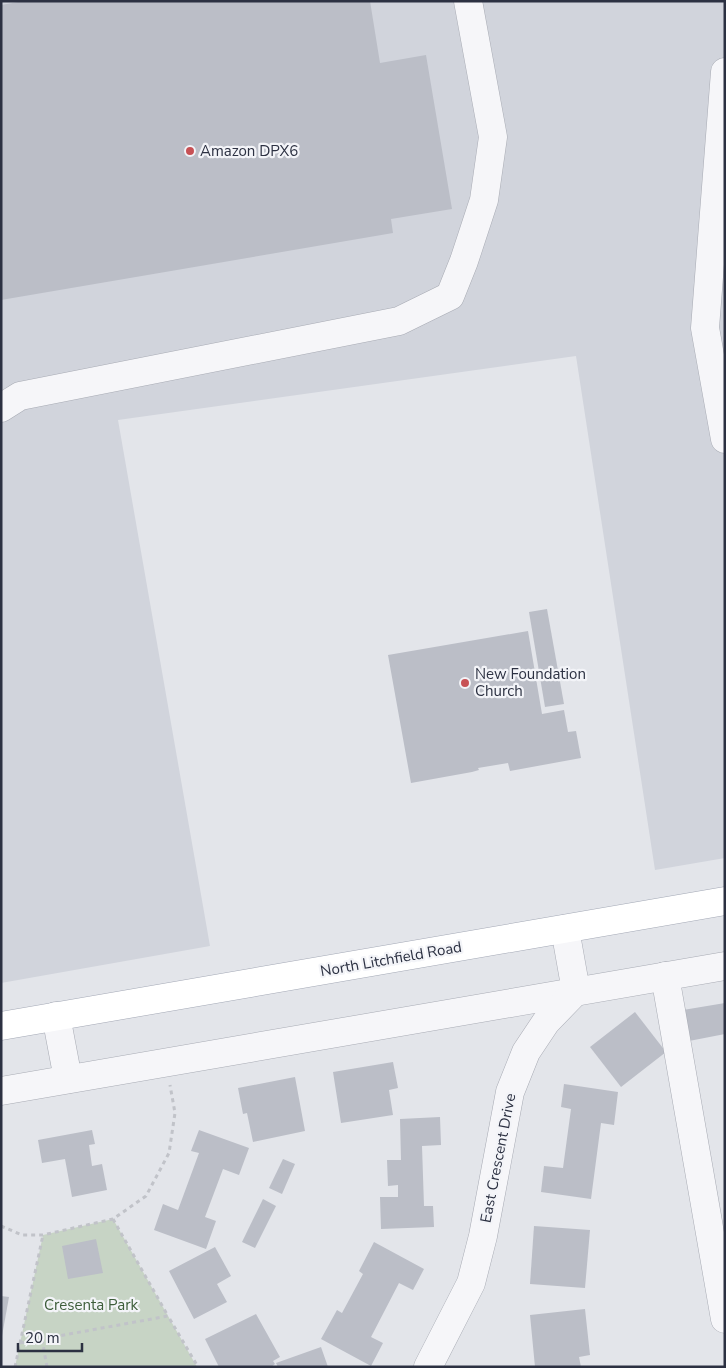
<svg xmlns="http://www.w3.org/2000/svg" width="726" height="1368" font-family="'Nunito Sans',sans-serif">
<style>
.built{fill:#d1d4dc}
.green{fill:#c7d4c5}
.building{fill:#bbbec7}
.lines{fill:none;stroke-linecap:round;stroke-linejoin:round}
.minor-casing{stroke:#a8abb4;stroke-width:29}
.major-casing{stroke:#a3a8b5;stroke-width:29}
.path{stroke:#c1c3c9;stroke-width:3;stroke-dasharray:4 4;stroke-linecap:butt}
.minor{stroke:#f6f6f9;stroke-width:28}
.major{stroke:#fff;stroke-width:28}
.poi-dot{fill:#c75155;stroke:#f3f4f8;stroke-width:2}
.labels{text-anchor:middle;stroke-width:4.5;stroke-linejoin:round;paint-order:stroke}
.poi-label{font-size:15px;fill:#2c3142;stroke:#f3f4f8;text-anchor:start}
.street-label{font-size:15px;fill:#2c3142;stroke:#f3f4f8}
.park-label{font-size:15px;fill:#3d5d3a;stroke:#f3f4f8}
</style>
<rect width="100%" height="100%" fill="#e3e5ea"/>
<path class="built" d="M 1,1 L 725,1 L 725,858 L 655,870 L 576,356 L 118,420 L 210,946 L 1,983 Z"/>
<path class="green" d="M 113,1219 L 197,1367 L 15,1367 L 43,1235 Z"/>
<g class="building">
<path d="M 24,1 L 370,1 L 380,63 L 426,55 L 452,209 L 391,219 L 393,233 L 1,300 L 1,5 Z"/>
<path d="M 547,609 L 564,704 L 545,707 L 529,612 Z"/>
<path d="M 528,631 L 542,714 L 564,710 L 568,732 L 576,731 L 581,758 L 510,771 L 508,763 L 478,768 L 479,770 L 472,772 L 411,783 L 388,655 Z"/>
<path d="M 725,1003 L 725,1034 L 689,1041 L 683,1010 Z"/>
<path d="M 635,1012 L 666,1052 L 621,1087 L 590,1047 Z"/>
<path d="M 393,1062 L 398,1088 L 389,1090 L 393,1115 L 341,1123 L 333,1072 Z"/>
<path d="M 295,1077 L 305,1131 L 253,1142 L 247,1113 L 243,1114 L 238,1088 Z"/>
<path d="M 564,1084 L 618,1092 L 614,1125 L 601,1123 L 591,1199 L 541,1192 L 544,1166 L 563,1168 L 571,1109 L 561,1107 Z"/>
<path d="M 440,1117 L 441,1145 L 422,1146 L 424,1206 L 433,1206 L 434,1227 L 381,1229 L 380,1197 L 398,1197 L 398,1185 L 388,1186 L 387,1160 L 401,1160 L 400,1119 Z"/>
<path d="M 92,1130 L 95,1144 L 89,1145 L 92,1166 L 102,1164 L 107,1190 L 72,1197 L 65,1159 L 42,1163 L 38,1140 Z"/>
<path d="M 199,1130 L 249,1148 L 239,1175 L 223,1169 L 205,1217 L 216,1221 L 206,1249 L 154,1230 L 163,1204 L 178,1210 L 199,1153 L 191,1151 Z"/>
<path d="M 283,1159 L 295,1164 L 282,1194 L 269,1188 Z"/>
<path d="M 263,1199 L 276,1206 L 255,1248 L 242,1242 Z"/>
<path d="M 534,1226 L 590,1230 L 585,1288 L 530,1284 Z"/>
<path d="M 96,1239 L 103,1273 L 68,1279 L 62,1246 Z"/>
<path d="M 374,1242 L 424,1269 L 413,1290 L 399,1283 L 371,1337 L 383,1343 L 371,1366 L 321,1339 L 337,1310 L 342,1313 L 363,1274 L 359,1271 Z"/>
<path d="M 215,1247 L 231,1276 L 217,1284 L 227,1302 L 194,1319 L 169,1271 Z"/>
<path d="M 1,1296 L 9,1297 L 2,1336 L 1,1336 Z"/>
<path d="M 585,1309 L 590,1355 L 579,1357 L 581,1367 L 535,1367 L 530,1315 Z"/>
<path d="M 256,1314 L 280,1357 L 273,1361 L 275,1364 L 271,1367 L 219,1367 L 205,1339 Z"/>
<path d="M 321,1347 L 328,1367 L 278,1367 L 276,1363 Z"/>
</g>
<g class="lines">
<defs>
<g id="minor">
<path d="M 725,72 L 705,328 L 725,439"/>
<path d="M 1,408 L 20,396 L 399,321 L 450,296 L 464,261 L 484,200 L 493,137 L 468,1"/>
<path d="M 665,976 L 725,1319"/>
<path d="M 56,1016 L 68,1079"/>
<path d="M 1,1091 L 725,966"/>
<path d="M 428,1367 L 471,1283 L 483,1236 L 510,1092 L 526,1052 L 546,1022 L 576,991 L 565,929"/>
</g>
<path id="major" d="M 1,1026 L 725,901"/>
</defs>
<use href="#minor" class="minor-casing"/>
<use href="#major" class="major-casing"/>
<g class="path">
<path d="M 113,1219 L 168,1316"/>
<path d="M 1,1226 L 22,1235 L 43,1235 L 113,1219 L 146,1196 L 169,1153 L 175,1113 L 170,1085"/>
<path d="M 20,1343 L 42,1339"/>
<path d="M 15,1367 L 43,1235"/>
<path d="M 47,1367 L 42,1339 L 168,1316 L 198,1367"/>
</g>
<use href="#minor" class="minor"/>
<use href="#major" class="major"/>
</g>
<g class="poi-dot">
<circle cx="190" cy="151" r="5"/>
<circle cx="465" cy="683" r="5"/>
</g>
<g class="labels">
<g class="poi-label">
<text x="200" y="156">Amazon DPX6</text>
<text x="475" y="679">New Foundation<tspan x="475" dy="17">Church</tspan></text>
</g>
<g class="street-label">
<text transform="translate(391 959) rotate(-10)" y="5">North Litchfield Road</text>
<text transform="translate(498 1158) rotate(-79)" y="5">East Crescent Drive</text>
</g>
<g class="park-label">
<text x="91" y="1310">Cresenta Park</text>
</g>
</g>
<rect width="726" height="1368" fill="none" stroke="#2c3142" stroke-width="5"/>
<path d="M18 1343v8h64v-8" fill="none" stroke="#2c3142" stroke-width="2.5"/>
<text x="25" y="1343" font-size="15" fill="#2c3142" stroke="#f3f4f8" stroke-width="4" paint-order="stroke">20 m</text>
</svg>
